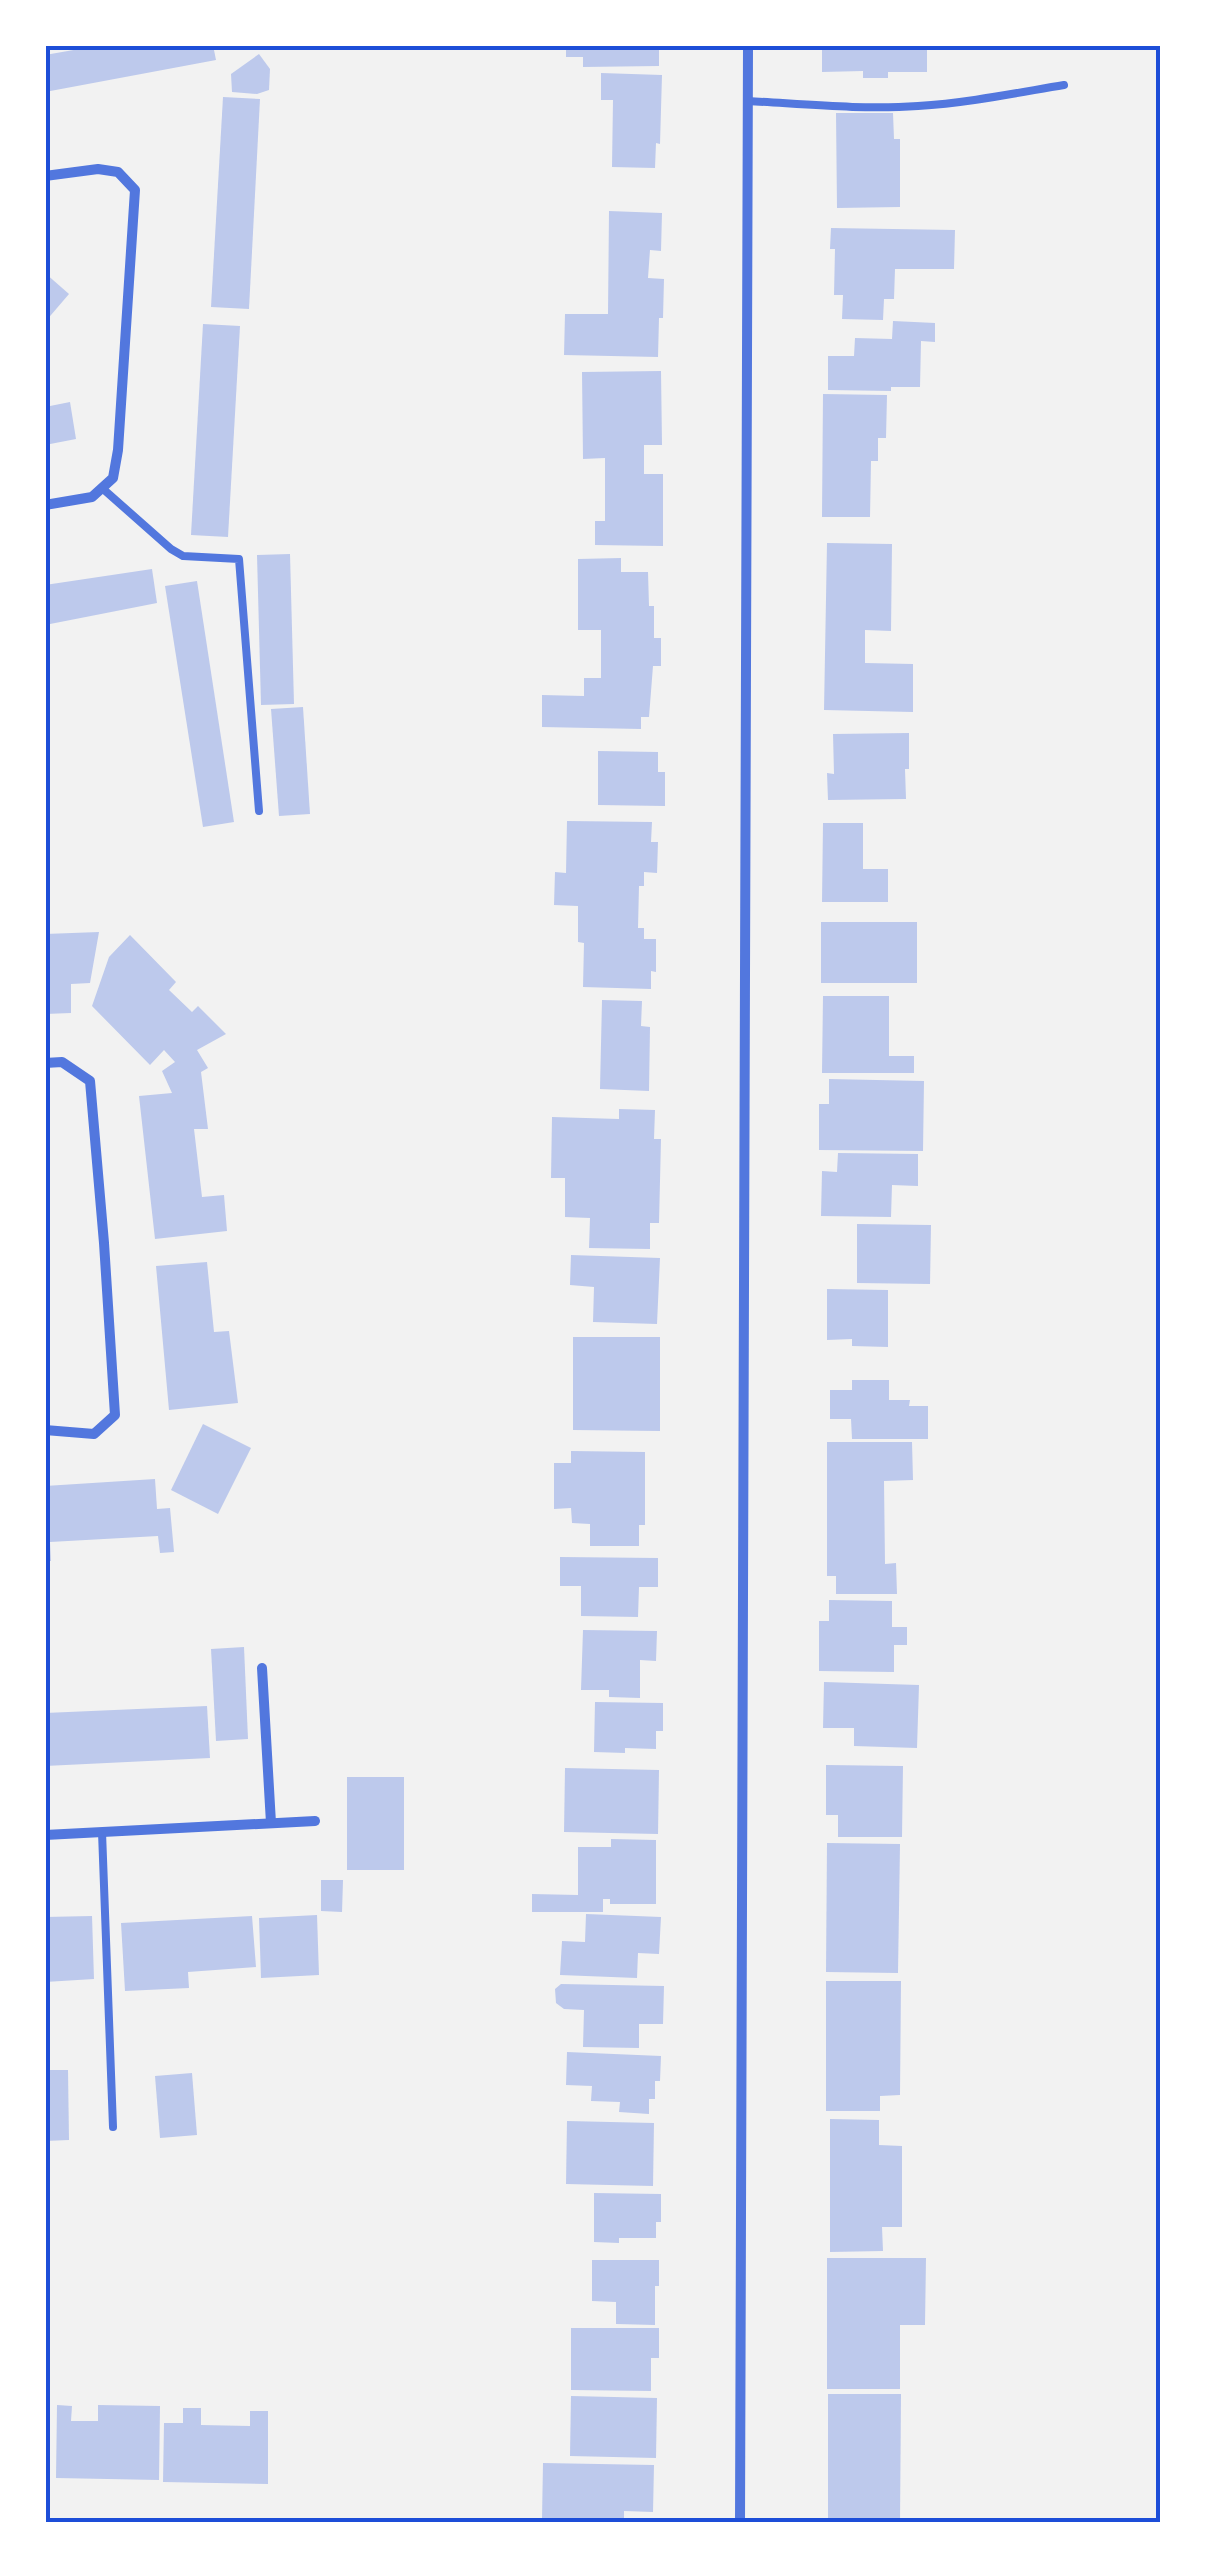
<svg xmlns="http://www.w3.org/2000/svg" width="1206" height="2568" font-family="'Asap Condensed',sans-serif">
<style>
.building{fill:#bdc9ec}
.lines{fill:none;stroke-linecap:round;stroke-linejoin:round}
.service{stroke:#5277de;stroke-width:8}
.minor{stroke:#5277de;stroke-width:10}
.neatline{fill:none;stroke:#1d4ed8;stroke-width:4}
</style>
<rect width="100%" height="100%" fill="#f2f2f2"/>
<g class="building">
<path d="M 102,45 L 213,45 L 216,60 L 45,92 L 45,55 Z"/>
<path d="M 566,45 L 659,45 L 659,66 L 583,67 L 583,57 L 566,57 Z"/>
<path d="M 822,45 L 927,45 L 927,72 L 888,72 L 888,78 L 863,78 L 863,71 L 822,72 Z"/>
<path d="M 259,54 L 270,69 L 269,90 L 257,94 L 232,92 L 231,74 Z"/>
<path d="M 601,73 L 662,75 L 660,144 L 656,143 L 655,168 L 612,167 L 613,100 L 601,100 Z"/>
<path d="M 223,97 L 260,99 L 249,309 L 211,307 Z"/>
<path d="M 836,113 L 893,113 L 894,139 L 900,139 L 900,207 L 837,208 Z"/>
<path d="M 609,211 L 662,213 L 661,251 L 650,250 L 648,278 L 664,279 L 663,318 L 659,318 L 658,357 L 564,355 L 565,314 L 608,314 Z"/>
<path d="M 831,228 L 955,230 L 954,269 L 895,269 L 894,299 L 884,299 L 883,320 L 842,319 L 843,295 L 834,295 L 835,249 L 830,249 Z"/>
<path d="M 45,273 L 69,294 L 45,322 Z"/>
<path d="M 893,321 L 935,323 L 935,342 L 921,341 L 920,387 L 891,387 L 891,391 L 828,390 L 828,356 L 854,356 L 855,338 L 892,339 Z"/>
<path d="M 203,324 L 240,326 L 228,537 L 191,535 Z"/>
<path d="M 661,371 L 662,445 L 644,445 L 644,474 L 663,474 L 663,546 L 595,545 L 595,521 L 605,521 L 605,458 L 583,459 L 582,372 Z"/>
<path d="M 823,394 L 887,395 L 886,438 L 878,438 L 878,461 L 871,461 L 870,517 L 822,517 Z"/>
<path d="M 70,402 L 76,439 L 45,445 L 45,407 Z"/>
<path d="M 827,543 L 892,544 L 891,631 L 865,630 L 865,663 L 913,664 L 913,712 L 824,710 Z"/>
<path d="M 290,554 L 294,704 L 261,705 L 257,555 Z"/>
<path d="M 621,558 L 621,572 L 648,572 L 649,606 L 654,606 L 654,638 L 661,638 L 661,666 L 653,666 L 649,717 L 641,717 L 641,729 L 542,727 L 542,695 L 584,696 L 584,678 L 601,678 L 601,630 L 578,630 L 578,559 Z"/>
<path d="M 152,569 L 157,603 L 45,625 L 45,585 Z"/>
<path d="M 197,581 L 234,822 L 203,827 L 165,586 Z"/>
<path d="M 303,707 L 310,814 L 279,816 L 271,709 Z"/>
<path d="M 909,733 L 909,769 L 905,769 L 906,799 L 828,800 L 827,773 L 834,774 L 833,734 Z"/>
<path d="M 598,751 L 658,752 L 658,772 L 665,772 L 665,806 L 598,805 Z"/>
<path d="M 567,821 L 652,822 L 651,842 L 658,842 L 657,873 L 644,872 L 644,886 L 639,886 L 638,928 L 644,928 L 644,939 L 656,939 L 656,972 L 651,971 L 651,989 L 583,987 L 584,943 L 578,942 L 578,906 L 554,905 L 555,872 L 566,873 Z"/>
<path d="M 823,823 L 863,823 L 863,869 L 888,869 L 888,902 L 822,902 Z"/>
<rect x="821" y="922" width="96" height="61"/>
<path d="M 99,932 L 90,983 L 71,984 L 71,1013 L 45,1014 L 45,934 Z"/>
<path d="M 130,935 L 176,982 L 169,990 L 192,1012 L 198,1006 L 226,1034 L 197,1050 L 208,1068 L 201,1072 L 208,1129 L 194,1129 L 202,1197 L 224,1195 L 227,1231 L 155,1239 L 139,1096 L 172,1093 L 162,1071 L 175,1062 L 164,1050 L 150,1065 L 92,1006 L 109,957 Z"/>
<path d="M 823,996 L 889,996 L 889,1056 L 914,1056 L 914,1073 L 822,1073 Z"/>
<path d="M 602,1000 L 642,1001 L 641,1026 L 650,1027 L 649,1091 L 600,1089 Z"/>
<path d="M 829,1079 L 924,1081 L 923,1151 L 819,1150 L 819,1104 L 829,1104 Z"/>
<path d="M 619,1109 L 655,1110 L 654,1139 L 661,1139 L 659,1223 L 650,1223 L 650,1249 L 589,1248 L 590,1218 L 565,1217 L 565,1178 L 551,1178 L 552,1117 L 619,1119 Z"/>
<path d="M 838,1153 L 918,1154 L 918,1186 L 892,1185 L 891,1217 L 821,1216 L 822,1171 L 837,1172 Z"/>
<path d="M 857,1224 L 931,1225 L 930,1284 L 857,1283 Z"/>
<path d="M 571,1255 L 660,1258 L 657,1324 L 593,1322 L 594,1287 L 570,1285 Z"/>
<path d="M 207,1262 L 214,1332 L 229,1331 L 238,1403 L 169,1410 L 156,1266 Z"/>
<path d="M 827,1289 L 888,1290 L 888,1347 L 852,1346 L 852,1339 L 827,1340 Z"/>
<path d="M 573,1337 L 660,1337 L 660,1431 L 573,1430 Z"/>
<path d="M 852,1380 L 889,1380 L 889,1400 L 910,1400 L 909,1406 L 928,1406 L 928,1439 L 852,1439 L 851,1419 L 830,1419 L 830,1390 L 852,1390 Z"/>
<path d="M 203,1424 L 251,1448 L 218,1514 L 171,1490 Z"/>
<path d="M 827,1442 L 912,1442 L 913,1480 L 884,1481 L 885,1564 L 896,1563 L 897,1594 L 836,1594 L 836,1576 L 827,1576 Z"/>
<path d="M 571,1451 L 645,1452 L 645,1525 L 639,1525 L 639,1546 L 590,1546 L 590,1524 L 572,1523 L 571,1508 L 554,1509 L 554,1463 L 571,1463 Z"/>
<path d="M 155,1479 L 157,1509 L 170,1508 L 174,1552 L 160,1553 L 158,1536 L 50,1542 L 51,1561 L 45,1561 L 45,1486 Z"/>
<path d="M 560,1557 L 658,1558 L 658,1587 L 639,1587 L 638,1617 L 581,1616 L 581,1586 L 560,1586 Z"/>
<path d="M 829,1600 L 892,1601 L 892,1627 L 907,1627 L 907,1645 L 894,1645 L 894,1672 L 819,1671 L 819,1621 L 829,1621 Z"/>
<path d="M 583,1630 L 657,1631 L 656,1661 L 640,1660 L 640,1698 L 609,1697 L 609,1690 L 581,1690 Z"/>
<path d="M 244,1647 L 248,1739 L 216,1741 L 211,1649 Z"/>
<path d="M 824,1682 L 919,1685 L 917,1748 L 854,1746 L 854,1728 L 823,1728 Z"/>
<path d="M 595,1702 L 663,1703 L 663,1731 L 656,1731 L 656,1749 L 625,1748 L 625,1753 L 594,1752 Z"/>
<path d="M 207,1706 L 210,1758 L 45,1766 L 45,1713 Z"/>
<path d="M 826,1765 L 903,1766 L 902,1837 L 838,1837 L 838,1815 L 826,1815 Z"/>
<path d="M 565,1768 L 659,1770 L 658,1834 L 564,1832 Z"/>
<rect x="347" y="1777" width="57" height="93"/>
<path d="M 611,1839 L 656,1840 L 656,1904 L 610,1904 L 610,1899 L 603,1899 L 603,1912 L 532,1912 L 532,1894 L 578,1895 L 578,1847 L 611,1847 Z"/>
<path d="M 827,1843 L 900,1844 L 898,1973 L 826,1972 Z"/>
<path d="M 321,1880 L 343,1880 L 342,1912 L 321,1911 Z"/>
<path d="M 586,1914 L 661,1917 L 659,1954 L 638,1953 L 637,1978 L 560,1975 L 562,1941 L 585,1942 Z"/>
<path d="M 317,1915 L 319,1975 L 261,1978 L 259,1918 Z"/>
<path d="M 92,1916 L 94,1979 L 45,1982 L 45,1917 Z"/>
<path d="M 252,1916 L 256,1967 L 188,1972 L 189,1988 L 125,1991 L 121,1923 Z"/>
<path d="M 826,1981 L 901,1981 L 900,2095 L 880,2096 L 880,2111 L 826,2111 Z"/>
<path d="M 561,1984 L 664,1986 L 663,2024 L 639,2024 L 639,2048 L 583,2047 L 584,2010 L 564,2009 L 556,2003 L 555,1989 Z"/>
<path d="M 567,2052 L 661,2056 L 660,2081 L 655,2081 L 655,2099 L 649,2099 L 649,2114 L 619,2112 L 620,2102 L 591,2101 L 592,2086 L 566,2085 Z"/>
<path d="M 45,2070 L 68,2070 L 69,2140 L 45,2141 Z"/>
<path d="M 192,2073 L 197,2135 L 160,2138 L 155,2076 Z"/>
<path d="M 830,2119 L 879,2120 L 879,2145 L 902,2146 L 902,2227 L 882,2227 L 883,2251 L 830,2252 Z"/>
<path d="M 567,2121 L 654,2123 L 653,2186 L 566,2184 Z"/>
<path d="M 594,2193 L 661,2194 L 661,2222 L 656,2222 L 656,2238 L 619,2238 L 619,2243 L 594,2242 Z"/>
<path d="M 827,2258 L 926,2258 L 925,2325 L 900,2325 L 900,2389 L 827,2389 Z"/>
<path d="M 592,2260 L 659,2260 L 659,2286 L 655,2286 L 655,2325 L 616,2324 L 616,2302 L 592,2301 Z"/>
<path d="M 571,2328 L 659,2328 L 659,2358 L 651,2358 L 651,2391 L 571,2390 Z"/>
<path d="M 828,2394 L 901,2394 L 900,2523 L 828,2523 Z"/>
<path d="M 571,2396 L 657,2398 L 656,2458 L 570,2456 Z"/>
<path d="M 57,2405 L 72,2406 L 71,2421 L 98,2421 L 98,2405 L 160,2406 L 159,2480 L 56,2478 Z"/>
<path d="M 183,2408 L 201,2408 L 201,2425 L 250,2426 L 250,2411 L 268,2411 L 268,2484 L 163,2482 L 164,2423 L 183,2423 Z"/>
<path d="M 543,2463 L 654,2465 L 653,2512 L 624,2511 L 624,2521 L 542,2519 Z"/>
</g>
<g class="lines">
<g class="service">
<path d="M 748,101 C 804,104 862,110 918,106 C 967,103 1016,93 1064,85"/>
<path d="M 102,488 L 171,549 L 183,556 L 239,559 L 259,811"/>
<path d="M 102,1832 L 113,2127"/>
</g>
<g class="minor">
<path d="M 45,176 L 98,169 L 118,172 L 135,190 L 118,450 L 113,478 L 92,497 L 45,505"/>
<path d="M 45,1063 L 62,1062 L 90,1081 L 104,1243 L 115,1415 L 94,1434 L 45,1430"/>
<path d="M 262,1668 L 271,1823"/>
<path d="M 45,1835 L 315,1821"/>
<path d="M 740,2523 L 748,45"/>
</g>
</g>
<rect width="1206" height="2568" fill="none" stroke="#ffffff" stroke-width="95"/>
<rect x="48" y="48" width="1110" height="2472" class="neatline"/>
</svg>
